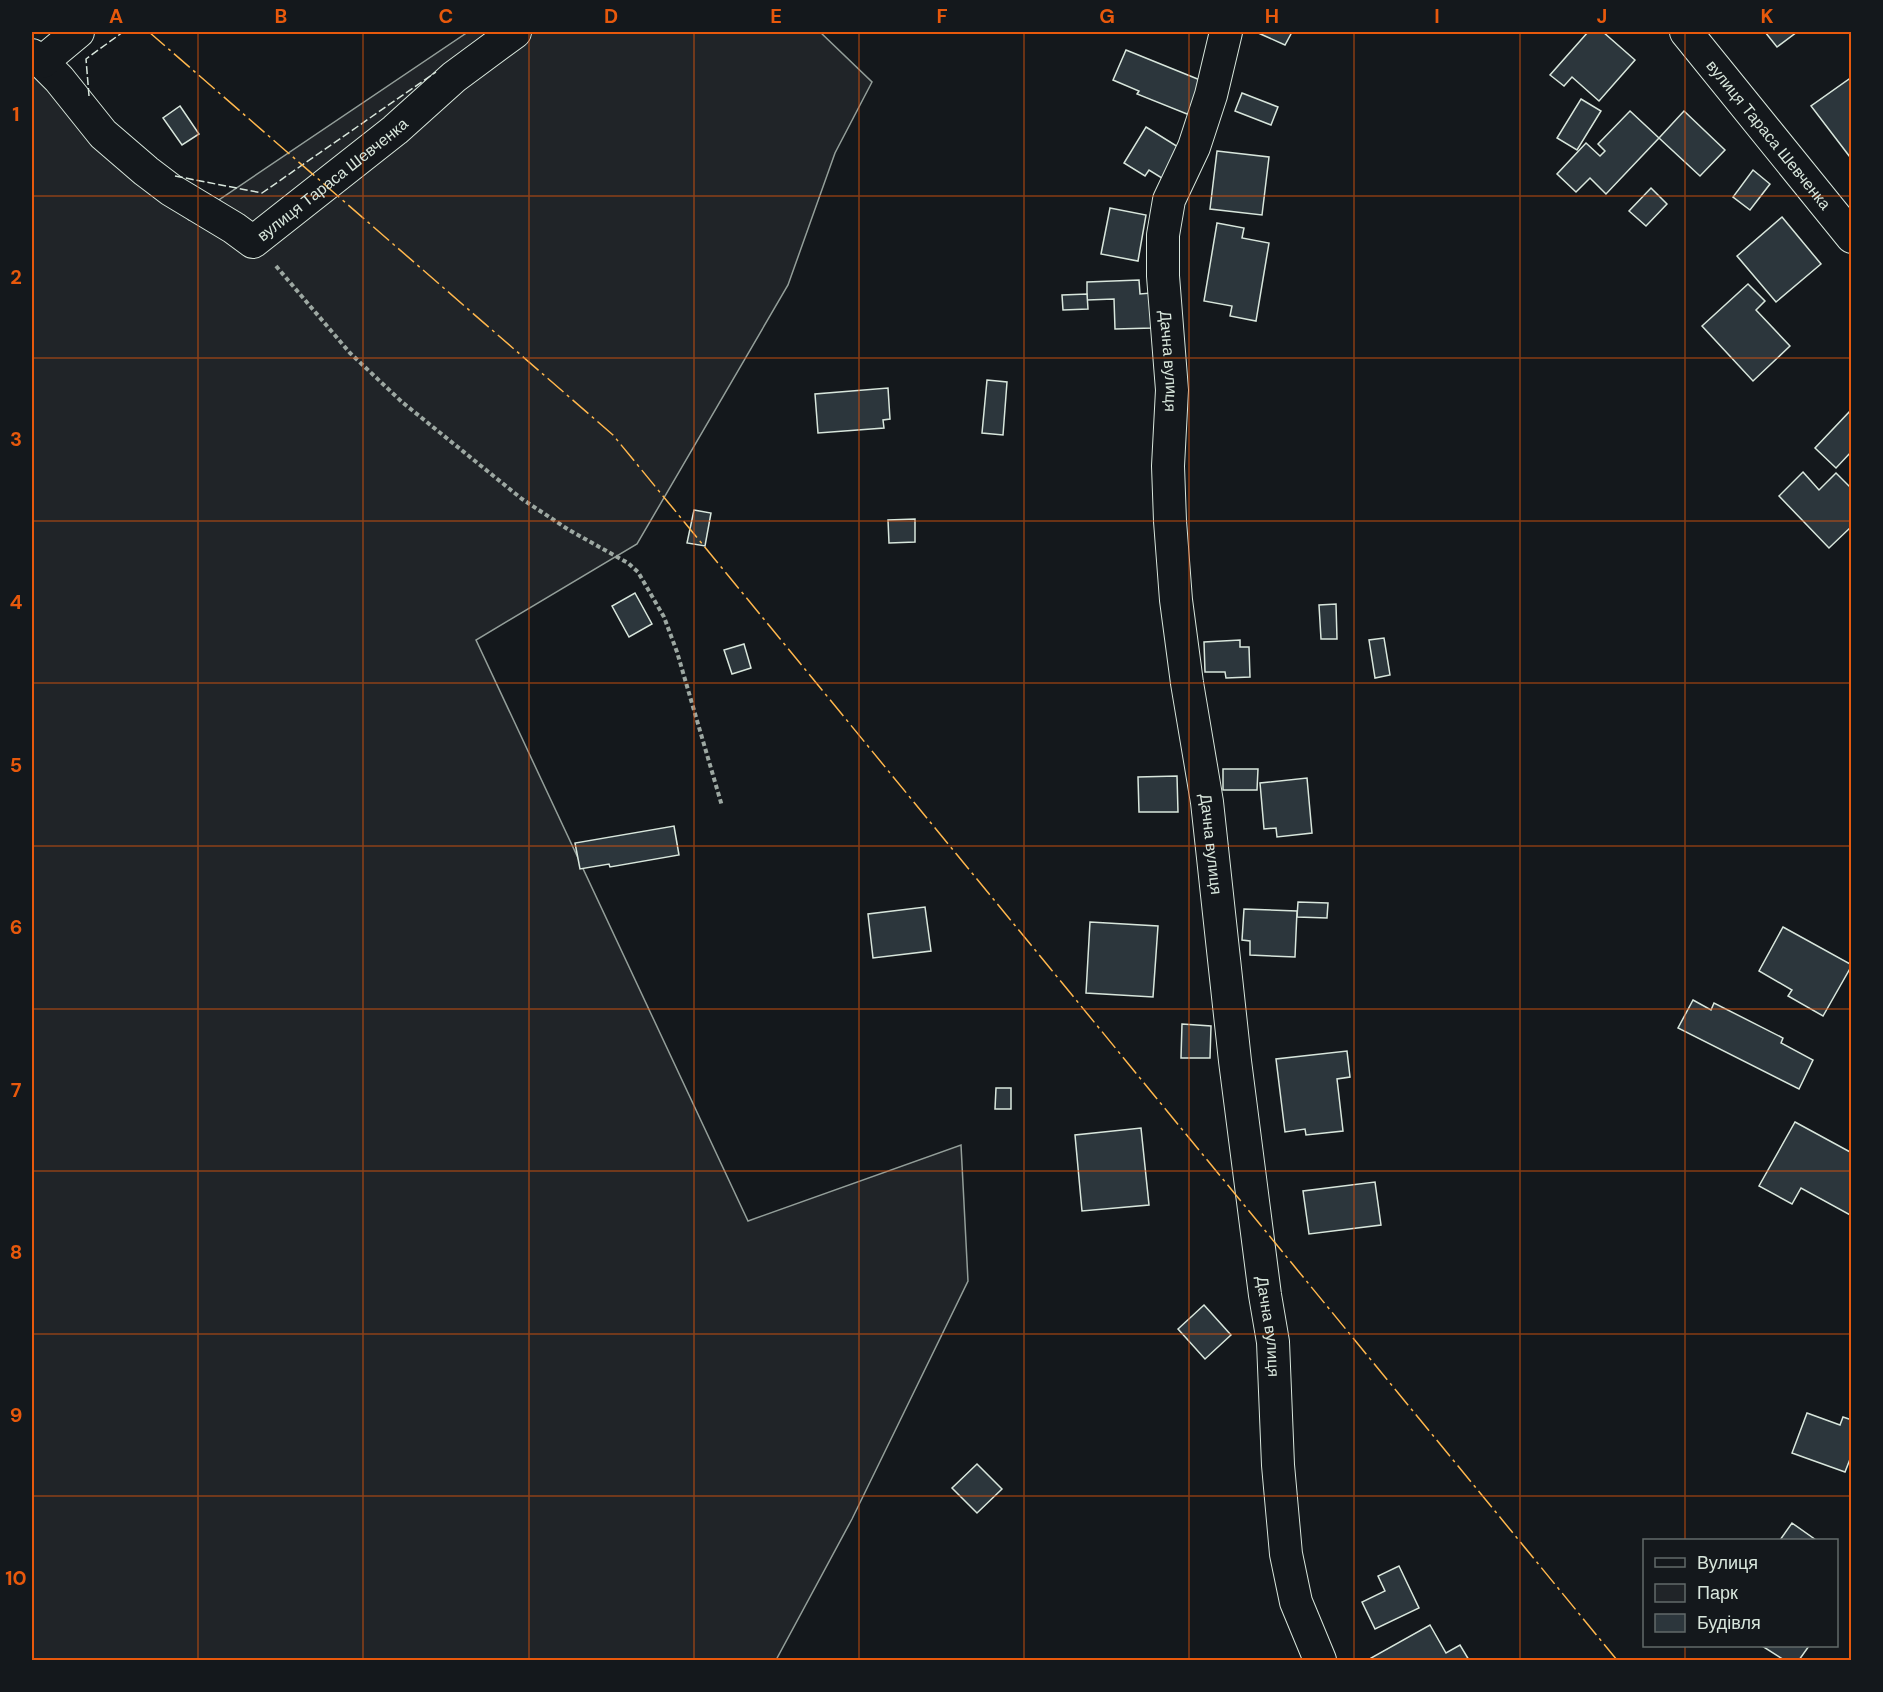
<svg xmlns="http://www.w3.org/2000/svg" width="1883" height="1692" font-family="'DM Sans',sans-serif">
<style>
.green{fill:#202428;stroke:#939e99;stroke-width:1.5}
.building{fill:#2c363c;stroke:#d8e6dc;stroke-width:1.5}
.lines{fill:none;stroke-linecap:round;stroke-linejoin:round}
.street-casing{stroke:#d8e6dc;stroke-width:34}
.path{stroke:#9da8a2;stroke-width:4;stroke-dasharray:4.5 3;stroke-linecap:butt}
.street{stroke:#14181c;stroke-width:32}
.fence{stroke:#d8e6dc;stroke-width:1.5;stroke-dasharray:8 3;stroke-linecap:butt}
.power{stroke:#ffb74d;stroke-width:1.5;stroke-dasharray:21 4.5 3 4.5;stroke-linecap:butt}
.grid{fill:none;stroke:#e8590c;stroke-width:1.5;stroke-opacity:0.55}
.labels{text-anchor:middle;stroke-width:4.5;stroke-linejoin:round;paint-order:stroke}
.street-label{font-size:16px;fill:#d8e6dc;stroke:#14181c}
.neatline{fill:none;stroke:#e8590c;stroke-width:2}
.grid-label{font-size:20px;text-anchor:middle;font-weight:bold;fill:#e8590c}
</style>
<rect width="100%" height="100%" fill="#14181c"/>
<path class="green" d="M 468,32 L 820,32 L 872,82 L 835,153 L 788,285 L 637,544 L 476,640 L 748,1221 L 961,1145 L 968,1281 L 852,1519 L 776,1660 L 32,1660 L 32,68 L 189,220 Z"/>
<g class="building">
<path d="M 1256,32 L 1292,32 L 1285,45 Z"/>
<path d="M 1588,32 L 1603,32 L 1635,60 L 1599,101 L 1572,77 L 1564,86 L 1550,75 Z"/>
<path d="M 1765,32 L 1797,32 L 1777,47 Z"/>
<path d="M 1126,50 L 1205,82 L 1192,116 L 1137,94 L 1139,91 L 1113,80 Z"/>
<path d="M 1852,77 L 1852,155 L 1850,157 L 1811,106 Z"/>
<path d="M 1242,93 L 1278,107 L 1271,125 L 1235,111 Z"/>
<path d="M 1581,99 L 1601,111 L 1577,150 L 1557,138 Z"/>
<path d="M 180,106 L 199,134 L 182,145 L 163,118 Z"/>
<path d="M 1630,111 L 1659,138 L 1606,194 L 1590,178 L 1576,192 L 1557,174 L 1586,143 L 1600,156 L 1605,151 L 1598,144 Z"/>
<path d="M 1684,111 L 1725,150 L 1700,176 L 1659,138 Z"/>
<path d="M 1146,127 L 1183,150 L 1165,180 L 1149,170 L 1145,176 L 1124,163 Z"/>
<path d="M 1217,151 L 1269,157 L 1262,215 L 1210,209 Z"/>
<path d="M 1753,170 L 1770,184 L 1750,210 L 1733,197 Z"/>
<path d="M 1651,188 L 1667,204 L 1646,226 L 1629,211 Z"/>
<path d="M 1110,208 L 1146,215 L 1138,261 L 1101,254 Z"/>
<path d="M 1782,217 L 1821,264 L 1776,302 L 1737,256 Z"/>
<path d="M 1217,223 L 1244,228 L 1242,238 L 1269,243 L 1256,321 L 1230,316 L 1232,306 L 1204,301 Z"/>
<path d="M 1139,280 L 1140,294 L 1151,293 L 1153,328 L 1115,329 L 1114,299 L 1087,300 L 1087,282 Z"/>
<path d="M 1748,284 L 1765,301 L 1756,310 L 1790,346 L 1753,381 L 1702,326 Z"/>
<path d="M 1087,294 L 1088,309 L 1063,310 L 1062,295 Z"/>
<path d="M 987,380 L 1007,382 L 1003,435 L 982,433 Z"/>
<path d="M 888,388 L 890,419 L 883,420 L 884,428 L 818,433 L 815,394 Z"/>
<path d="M 1852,409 L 1852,451 L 1836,468 L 1815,448 Z"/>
<path d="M 1803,472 L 1819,490 L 1836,473 L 1852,489 L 1852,526 L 1829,548 L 1779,496 Z"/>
<path d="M 694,510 L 711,513 L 705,546 L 687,543 Z"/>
<path d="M 915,519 L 915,542 L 889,543 L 888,520 Z"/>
<path d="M 635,593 L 652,624 L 629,637 L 612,606 Z"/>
<path d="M 1336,604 L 1337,639 L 1321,639 L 1319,605 Z"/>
<path d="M 1384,638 L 1390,675 L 1375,678 L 1369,640 Z"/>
<path d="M 1240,640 L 1240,647 L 1249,647 L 1250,677 L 1226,678 L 1225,672 L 1205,672 L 1204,642 Z"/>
<path d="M 744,644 L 751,668 L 732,674 L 724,650 Z"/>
<path d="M 1223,769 L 1258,769 L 1257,790 L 1223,790 Z"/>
<path d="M 1177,776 L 1178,812 L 1139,812 L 1138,777 Z"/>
<path d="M 1307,778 L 1312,833 L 1277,837 L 1276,828 L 1264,829 L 1260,783 Z"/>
<path d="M 674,826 L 679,855 L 610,867 L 609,864 L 580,869 L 575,843 Z"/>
<path d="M 1298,902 L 1328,903 L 1327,918 L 1297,917 Z"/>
<path d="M 925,907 L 931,951 L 873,958 L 868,914 Z"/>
<path d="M 1244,909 L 1297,911 L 1295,957 L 1250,955 L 1250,941 L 1242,940 Z"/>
<path d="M 1090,922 L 1158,926 L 1153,997 L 1086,993 Z"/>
<path d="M 1783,927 L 1852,965 L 1823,1016 L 1788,996 L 1792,990 L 1759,971 Z"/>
<path d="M 1693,1000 L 1711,1010 L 1714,1003 L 1783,1038 L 1781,1043 L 1813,1060 L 1799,1089 L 1678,1028 Z"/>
<path d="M 1182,1024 L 1211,1026 L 1210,1058 L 1181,1058 Z"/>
<path d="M 1347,1051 L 1350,1077 L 1337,1079 L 1343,1131 L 1306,1135 L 1305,1129 L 1285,1132 L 1276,1059 Z"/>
<path d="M 996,1088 L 1011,1088 L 1011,1109 L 995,1109 Z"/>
<path d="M 1795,1122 L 1852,1153 L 1852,1216 L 1801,1188 L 1792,1204 L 1759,1186 Z"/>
<path d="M 1141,1128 L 1149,1205 L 1082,1211 L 1075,1135 Z"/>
<path d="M 1375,1182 L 1381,1225 L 1309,1234 L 1303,1191 Z"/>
<path d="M 1204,1305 L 1231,1335 L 1205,1359 L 1178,1329 Z"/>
<path d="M 1807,1413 L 1840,1425 L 1843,1417 L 1852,1420 L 1852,1454 L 1845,1472 L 1792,1453 Z"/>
<path d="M 977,1464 L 1002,1489 L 977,1513 L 952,1488 Z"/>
<path d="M 1792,1523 L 1816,1540 L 1780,1540 Z"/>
<path d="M 1399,1566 L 1419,1608 L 1375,1629 L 1362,1602 L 1385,1591 L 1378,1576 Z"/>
<path d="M 1430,1625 L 1446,1653 L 1460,1645 L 1469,1660 L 1372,1660 L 1371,1658 Z"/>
<path d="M 1762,1646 L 1809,1646 L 1799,1660 L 1784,1660 Z"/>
</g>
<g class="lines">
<defs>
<g id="street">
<path id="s1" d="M 1226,32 L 1211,95 L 1194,147 L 1169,200 L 1163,235 L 1163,276 L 1172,390 L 1168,466 L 1170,521 L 1176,600 L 1187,683 L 1207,802 L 1235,1061 L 1265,1295 L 1273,1342 L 1278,1465 L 1286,1554 L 1296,1602 L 1320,1660"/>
<path id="s2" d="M 1686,32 L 1852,237"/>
<path id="s3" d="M 32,55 L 42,62 L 59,79 L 103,134 L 146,171 L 171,190 L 234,228 L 253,242 L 395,130 L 454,77 L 515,32"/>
<path d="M 42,62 L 78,32"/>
</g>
</defs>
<use href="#street" class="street-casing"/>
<path class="path" d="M 276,266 L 350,353 L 402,402 L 522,499 L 569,530 L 628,563 L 638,572 L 664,617 L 677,652 L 722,806"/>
<use href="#street" class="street"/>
<g class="fence">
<path d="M 89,96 L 86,59 L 123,32"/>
<path d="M 175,176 L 262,193 L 436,72"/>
</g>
<path class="power" d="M 149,32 L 613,435 L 1617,1660"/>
</g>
<path class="grid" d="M 198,32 L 198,1660M 363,32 L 363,1660M 529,32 L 529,1660M 694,32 L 694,1660M 859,32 L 859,1660M 1024,32 L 1024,1660M 1189,32 L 1189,1660M 1354,32 L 1354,1660M 1520,32 L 1520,1660M 1685,32 L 1685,1540M 32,196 L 1852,196M 32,358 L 1852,358M 32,521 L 1852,521M 32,683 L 1852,683M 32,846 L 1852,846M 32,1009 L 1852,1009M 32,1171 L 1852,1171M 32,1334 L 1852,1334M 32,1496 L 1852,1496M 1685,1646 L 1685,1660"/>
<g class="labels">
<g class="street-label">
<text dy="6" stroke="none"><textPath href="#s2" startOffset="132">вулиця Тараса Шевченка</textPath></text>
<text dy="6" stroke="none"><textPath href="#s3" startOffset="393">вулиця Тараса Шевченка</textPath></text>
<text dy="6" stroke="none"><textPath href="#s1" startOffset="340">Дачна вулиця</textPath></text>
<text dy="6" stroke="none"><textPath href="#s1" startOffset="826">Дачна вулиця</textPath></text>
<text dy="6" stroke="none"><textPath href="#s1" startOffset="1312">Дачна вулиця</textPath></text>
</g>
</g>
<rect width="1883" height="1692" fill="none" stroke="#14181c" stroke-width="66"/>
<rect x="1643" y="1539" width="195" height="108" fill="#14181c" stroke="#626a69" stroke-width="1.5"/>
<rect x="1655" y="1558" width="30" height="9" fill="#14181c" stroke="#626a69" stroke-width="1.5"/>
<text x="1697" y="1569" font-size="18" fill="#d8e6dc">Вулиця</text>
<rect x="1655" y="1584" width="30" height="18" fill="#202428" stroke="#626a69" stroke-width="1.5"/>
<text x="1697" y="1599" font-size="18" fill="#d8e6dc">Парк</text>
<rect x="1655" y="1614" width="30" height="18" fill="#2c363c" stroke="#626a69" stroke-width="1.5"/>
<text x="1697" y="1629" font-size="18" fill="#d8e6dc">Будівля</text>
<rect x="33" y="33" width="1817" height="1626" class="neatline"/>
<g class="grid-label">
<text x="116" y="23">A</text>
<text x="281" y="23">B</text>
<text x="446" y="23">C</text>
<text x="611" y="23">D</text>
<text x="776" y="23">E</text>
<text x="942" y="23">F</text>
<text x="1107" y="23">G</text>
<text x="1272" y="23">H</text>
<text x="1437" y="23">I</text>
<text x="1602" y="23">J</text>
<text x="1767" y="23">K</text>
<text x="16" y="121">1</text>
<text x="16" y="284">2</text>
<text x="16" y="446">3</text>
<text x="16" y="609">4</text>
<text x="16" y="772">5</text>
<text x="16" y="934">6</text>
<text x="16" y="1097">7</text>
<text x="16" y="1259">8</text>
<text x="16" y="1422">9</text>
<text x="16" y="1585">10</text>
</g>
</svg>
